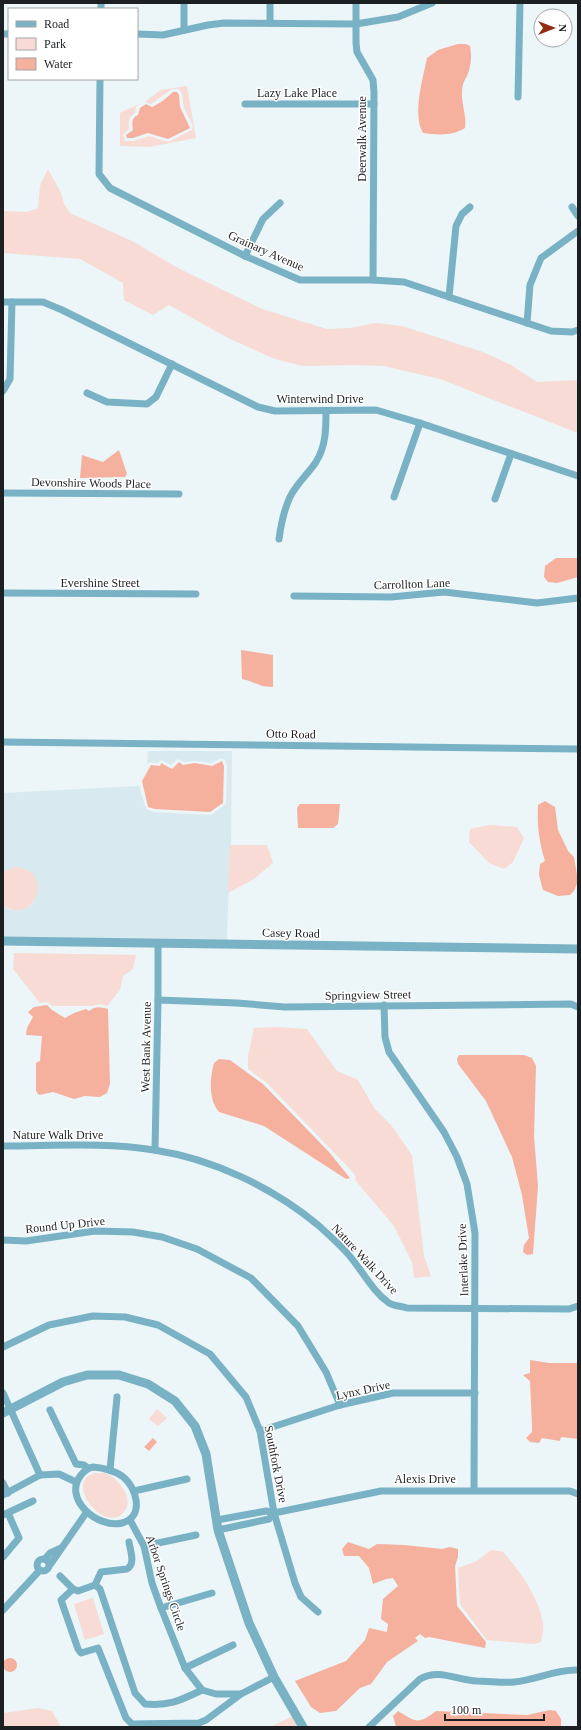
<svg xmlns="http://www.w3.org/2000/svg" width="581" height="1730" font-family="Georgia,serif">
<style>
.built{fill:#d8eaf0}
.green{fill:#f7dbd4}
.water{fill:#f5b09e}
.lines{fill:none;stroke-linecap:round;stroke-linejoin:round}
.minor{stroke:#79b2c5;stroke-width:7}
.tertiary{stroke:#79b2c5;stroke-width:9}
.labels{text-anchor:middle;stroke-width:3;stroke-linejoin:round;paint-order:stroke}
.street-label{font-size:12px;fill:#1d2022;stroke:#fff}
</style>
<rect width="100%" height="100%" fill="#ecf5f8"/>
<path class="built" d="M 148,751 L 232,751 L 231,845 L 230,846 L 227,941 L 3,938 L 3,905 L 8,909 L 19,910 L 31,905 L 34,901 L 35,878 L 29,871 L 6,870 L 3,872 L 3,793 L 139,786 L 146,809 L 154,812 L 211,815 L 226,804 L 227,766 L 225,760 L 221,758 L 212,763 L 196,761 L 184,762 L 178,759 L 171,765 L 161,760 L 158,763 L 149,762 L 147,765 Z"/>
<g class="green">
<path d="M 187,86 L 196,138 L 149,147 L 120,146 L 120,113 L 139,104 L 136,107 L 135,113 C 128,117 129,122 129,129 L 123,134 L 125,141 L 134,141 L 149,136 L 168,142 L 192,130 C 195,123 186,115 184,107 C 182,100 184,95 179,89 L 172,89 L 151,104 L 145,102 L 160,90 Z"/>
<path d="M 48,169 L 61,193 L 64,204 L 70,213 L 132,241 L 178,268 L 262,309 L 327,329 L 350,328 L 376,323 L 402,326 L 483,352 L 511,365 L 537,382 L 578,380 L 578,433 L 440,379 L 384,366 L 351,365 L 303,366 L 275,359 L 230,339 L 169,305 L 153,315 L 124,300 L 123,283 L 80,259 L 3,253 L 3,211 L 27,212 L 38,208 L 40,186 Z"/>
<path d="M 489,825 L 517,827 L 524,838 L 513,862 L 504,869 L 489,863 L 469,842 L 470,829 Z"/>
<path d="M 230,845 L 267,845 L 273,863 L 254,879 L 228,893 Z"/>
<path d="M 14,867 C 57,869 34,928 3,905 L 3,872 Z"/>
<path d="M 14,953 L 136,955 L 133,969 L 123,976 L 120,990 L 107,1006 L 100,1004 L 91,1006 L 52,1006 L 48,1002 L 40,1003 L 13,969 Z"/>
<path d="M 275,1027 L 307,1029 L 337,1071 L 358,1080 L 374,1108 L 391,1125 L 412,1155 L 424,1256 L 431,1276 L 414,1278 L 412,1262 L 394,1226 L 355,1180 L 356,1177 L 351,1170 L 266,1082 L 248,1069 L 248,1056 L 254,1028 Z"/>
<path d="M 157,1409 L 167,1418 L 158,1426 L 149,1419 Z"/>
<path d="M 95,1473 C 98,1473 102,1473 105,1473 C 118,1477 135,1499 124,1512 C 107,1533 71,1492 87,1477 C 89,1475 93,1474 95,1473 Z"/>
<path d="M 491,1550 L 503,1552 C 520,1571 539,1598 543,1623 C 544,1629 542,1636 541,1642 L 534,1644 L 487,1640 L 462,1607 L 460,1603 L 458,1568 L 477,1561 Z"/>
<path d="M 93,1598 L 104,1634 L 85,1640 L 74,1604 Z"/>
<path d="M 38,1708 L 52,1711 L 61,1727 L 3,1727 L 3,1713 Z"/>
<path d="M 293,1716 L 299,1727 L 270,1727 Z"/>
</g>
<g class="water">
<path d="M 458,44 L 466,44 L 470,46 C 472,57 471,66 467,76 C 464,81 462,85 462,91 C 461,104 467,115 465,128 C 452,136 438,135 423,133 C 412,114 423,78 427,58 L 438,50 Z"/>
<path d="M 173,92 L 177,92 L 179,95 L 180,107 L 190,128 L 168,139 L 148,133 L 133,138 L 127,138 L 126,135 L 133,130 C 132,123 131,118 138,115 L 140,108 L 146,104 L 152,107 C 159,104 167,98 173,92 Z"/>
<path d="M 119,450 L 127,474 L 125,477 L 80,478 L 82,455 L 103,462 Z"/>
<path d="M 556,558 L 578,558 L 578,577 L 557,583 L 548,582 L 544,577 L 545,566 Z"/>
<path d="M 241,650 L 273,655 L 273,687 C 258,687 256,682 242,679 Z"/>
<path d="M 222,761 L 224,766 L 223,803 L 210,812 L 155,809 L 148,807 L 142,781 L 151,765 L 160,766 L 161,763 L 172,769 L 179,762 L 183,765 L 195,763 L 212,766 Z"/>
<path d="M 545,801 L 555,807 L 558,830 L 568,851 L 574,857 L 578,881 L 574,891 L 570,895 L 558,896 L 543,890 L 539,875 L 540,864 L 545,861 C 539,842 537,825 538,805 Z"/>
<path d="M 300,804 L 340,804 L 338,824 L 333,828 L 298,828 L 297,808 Z"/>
<path d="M 47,1005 L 52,1010 L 65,1018 L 74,1013 L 86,1009 L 89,1011 C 96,1006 100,1007 108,1009 L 110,1084 L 107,1093 L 100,1097 L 85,1096 L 74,1099 L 53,1092 L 39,1095 L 36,1091 L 36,1063 L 40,1061 L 42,1036 L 26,1035 L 27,1028 L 33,1017 L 28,1012 L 34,1007 Z"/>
<path d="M 459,1055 L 524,1055 L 532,1058 L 536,1066 L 534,1136 L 538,1186 L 533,1254 L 527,1255 L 523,1252 L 524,1245 L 529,1238 L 522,1195 L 512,1157 L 486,1101 L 458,1064 L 457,1059 Z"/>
<path d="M 219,1059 L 230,1060 L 263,1084 L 329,1152 L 350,1178 L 346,1179 L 264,1126 L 219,1112 C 208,1099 210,1078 214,1063 Z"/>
<path d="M 530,1360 L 549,1363 L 578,1363 L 578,1439 L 561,1437 L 560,1441 L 542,1438 L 539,1443 L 530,1442 L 526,1438 L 532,1432 L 532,1426 L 530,1381 L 523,1375 L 530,1373 Z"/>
<path d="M 153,1438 L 157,1442 L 149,1451 L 144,1447 Z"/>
<path d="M 348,1542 L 369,1549 L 377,1544 L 404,1545 L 442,1549 L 450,1547 L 458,1549 L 458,1557 L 455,1566 L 457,1606 L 486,1642 L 485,1648 L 429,1637 L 425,1638 L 420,1634 L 415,1638 L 418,1641 L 387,1662 L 371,1684 L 360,1688 L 336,1711 L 320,1713 L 311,1707 L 295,1681 L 346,1661 L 365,1640 L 369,1628 L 387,1632 L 388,1624 L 381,1619 L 383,1599 L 398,1586 L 393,1578 L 386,1579 L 373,1584 L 369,1568 L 359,1556 L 344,1556 L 342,1549 Z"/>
<circle cx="10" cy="1665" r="7"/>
<path d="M 550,1710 L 556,1711 L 561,1719 L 561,1727 L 396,1727 L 393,1716 L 398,1711 C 416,1722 418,1725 436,1711 L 527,1715 Z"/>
</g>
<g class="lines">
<g class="minor">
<path d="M 356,3 L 356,43 L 357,52 L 373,80 L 374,92 L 373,280"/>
<path d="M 101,9 L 101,3"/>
<path d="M 270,23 L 270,3"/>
<path d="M 184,30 L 184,3"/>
<path d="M 3,34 L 9,34"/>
<path d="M 137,34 L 163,35 L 208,25 L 224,23 L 356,24 L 398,17 L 432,3"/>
<path d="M 100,79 L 99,174 L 110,188 L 245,256 L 300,280 L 373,280 L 404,282 L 551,331 L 572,332 L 578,330"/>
<path d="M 518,97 L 520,3"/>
<path d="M 245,104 L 374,104"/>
<path d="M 572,207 L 578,216"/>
<path d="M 245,256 L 263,219 L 280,203"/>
<path d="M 449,297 L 456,226 L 462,214 L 470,207"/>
<path d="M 3,302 L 43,302 L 62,310 L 258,407 L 275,411 L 376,410 L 420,423 L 578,476"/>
<path d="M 527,323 L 530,285 L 541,258 L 578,231"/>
<path d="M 3,391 L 10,379 L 12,302"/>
<path d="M 87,393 L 107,402 L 147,404 L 156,397 L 172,364"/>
<path d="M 3,493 L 179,494"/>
<path d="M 394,497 L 420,423"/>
<path d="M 495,499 L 511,454"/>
<path d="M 279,539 C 281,524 284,510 290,497 C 297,483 308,474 316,462 C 326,446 326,429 326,411"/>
<path d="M 3,593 L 196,594"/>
<path d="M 294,596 L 391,597 L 444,592 L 537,603 L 578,598"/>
<path d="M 3,742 L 578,749"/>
<path d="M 158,1000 L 237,1003 L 285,1007 L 571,1004 L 578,1007"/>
<path d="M 384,1005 L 385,1037 L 389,1052 L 444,1132 L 457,1157 L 467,1184 L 475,1233 L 474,1490"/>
<path d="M 3,1146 C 53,1146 105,1142 154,1150 C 213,1159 272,1187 318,1225 C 328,1234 339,1244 348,1254 C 362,1270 372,1291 389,1303 C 394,1306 401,1306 407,1308 L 569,1309 L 578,1306"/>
<path d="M 155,1150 L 158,1000 L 158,944"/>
<path d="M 3,1240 L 26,1241 L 95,1231 L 133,1232 L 162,1237 L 197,1249 L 251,1278 L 298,1326 L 326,1372 L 340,1405"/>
<path d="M 3,1347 L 49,1325 L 93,1316 L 125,1317 L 158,1325 L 210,1354 L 246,1397 L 260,1431 L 274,1513 L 295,1583 L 301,1597 L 318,1612"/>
<path d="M 3,1393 L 40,1475"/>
<path d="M 50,1410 L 76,1464 L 84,1465 L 88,1468"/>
<path d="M 260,1431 L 340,1405 L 393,1393 L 475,1393"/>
<path d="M 93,1467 C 104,1468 113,1470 122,1476 C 137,1487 145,1517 122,1523 C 98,1529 62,1499 81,1475 C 84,1471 88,1468 93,1467 Z"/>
<path d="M 110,1470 L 117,1397"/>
<path d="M 3,1483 L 8,1493"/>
<path d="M 134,1491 L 187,1479"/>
<path d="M 3,1495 L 40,1475 L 59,1474 L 76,1482"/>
<path d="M 3,1515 L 33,1501"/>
<path d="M 130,1520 L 144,1546 L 152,1583 L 161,1608 L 185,1668 L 202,1690 L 216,1694 L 241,1694 L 274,1677"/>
<path d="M 217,1520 L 266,1511 L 274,1513 L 381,1491 L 570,1491 L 578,1494"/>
<path d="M 218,1530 L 269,1519 L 274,1513"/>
<path d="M 144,1546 L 196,1535"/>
<path d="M 3,1557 L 19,1538 L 8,1513"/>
<circle cx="43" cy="1565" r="6"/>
<path d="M 45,1559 L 50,1553 L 61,1548"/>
<path d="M 50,1565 L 86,1513"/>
<path d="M 60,1576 L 73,1589"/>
<path d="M 95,1585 L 101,1572 L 127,1569 C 136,1564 130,1550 129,1542"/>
<path d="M 161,1608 L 212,1593"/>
<path d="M 3,1610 L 40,1570"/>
<path d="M 185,1668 L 233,1645"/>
<path d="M 202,1690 C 179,1701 170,1706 145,1704 L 135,1693 L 100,1589 L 95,1585 L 78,1591 L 73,1589 L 61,1600 L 78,1649 L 81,1653 L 98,1648 L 126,1718 L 132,1724 L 199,1723 L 206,1720 L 241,1694"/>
<path d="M 369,1727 L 420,1679 C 439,1668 456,1680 477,1681 C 489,1681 502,1683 514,1682 C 536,1680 556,1669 578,1670"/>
</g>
<g class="tertiary">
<path d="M 3,941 L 578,949"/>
<path d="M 3,1413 L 63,1382 L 87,1375 L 119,1375 L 148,1384 L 175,1401 L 195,1426 L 206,1454 L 218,1530 L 249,1623 L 274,1677 L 303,1727"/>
</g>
</g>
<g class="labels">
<g class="street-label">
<text x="297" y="97">Lazy Lake Place</text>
<text transform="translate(362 139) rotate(-90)" y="4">Deerwalk Avenue</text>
<text transform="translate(266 251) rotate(24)" y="4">Grainary Avenue</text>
<text x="320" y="403">Winterwind Drive</text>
<text transform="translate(91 483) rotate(1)" y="4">Devonshire Woods Place</text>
<text x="100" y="587">Evershine Street</text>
<text transform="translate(412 584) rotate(-2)" y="4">Carrollton Lane</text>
<text transform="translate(291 734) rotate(1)" y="4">Otto Road</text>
<text transform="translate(291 933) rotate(1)" y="4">Casey Road</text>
<text transform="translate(368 995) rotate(-1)" y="4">Springview Street</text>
<text transform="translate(146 1047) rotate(-89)" y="4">West Bank Avenue</text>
<text x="58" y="1139">Nature Walk Drive</text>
<text transform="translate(65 1225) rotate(-6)" y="4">Round Up Drive</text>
<text transform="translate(365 1259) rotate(47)" y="4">Nature Walk Drive</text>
<text transform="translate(463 1260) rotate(-92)" y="4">Interlake Drive</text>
<text transform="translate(363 1390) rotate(-12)" y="4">Lynx Drive</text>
<text transform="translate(276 1464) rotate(79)" y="4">Southfork Drive</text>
<text x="425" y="1483">Alexis Drive</text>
<text transform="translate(166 1583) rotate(71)" y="4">Arbor Springs Circle</text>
</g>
</g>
<rect width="581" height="1730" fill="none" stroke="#1d2022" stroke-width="8"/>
<rect x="8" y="8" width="130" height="72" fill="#ffffff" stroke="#a5a6a7"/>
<rect x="16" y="21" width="20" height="6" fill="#79b2c5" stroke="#a5a6a7"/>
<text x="44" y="28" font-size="12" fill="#1d2022">Road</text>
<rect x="16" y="38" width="20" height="12" fill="#f7dbd4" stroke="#a5a6a7"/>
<text x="44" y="48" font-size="12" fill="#1d2022">Park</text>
<rect x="16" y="58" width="20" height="12" fill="#f5b09e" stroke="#a5a6a7"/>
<text x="44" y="68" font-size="12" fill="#1d2022">Water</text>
<g transform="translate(553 28) rotate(90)"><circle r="19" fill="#ffffff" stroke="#a5a6a7"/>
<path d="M0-3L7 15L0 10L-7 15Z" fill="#942c12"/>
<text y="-6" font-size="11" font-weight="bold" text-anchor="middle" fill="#1d2022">N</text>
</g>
<path d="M445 1714v6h99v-6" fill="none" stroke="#1d2022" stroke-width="2"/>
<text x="451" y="1714" font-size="12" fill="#1d2022" stroke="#ffffff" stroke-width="3" paint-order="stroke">100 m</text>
</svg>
